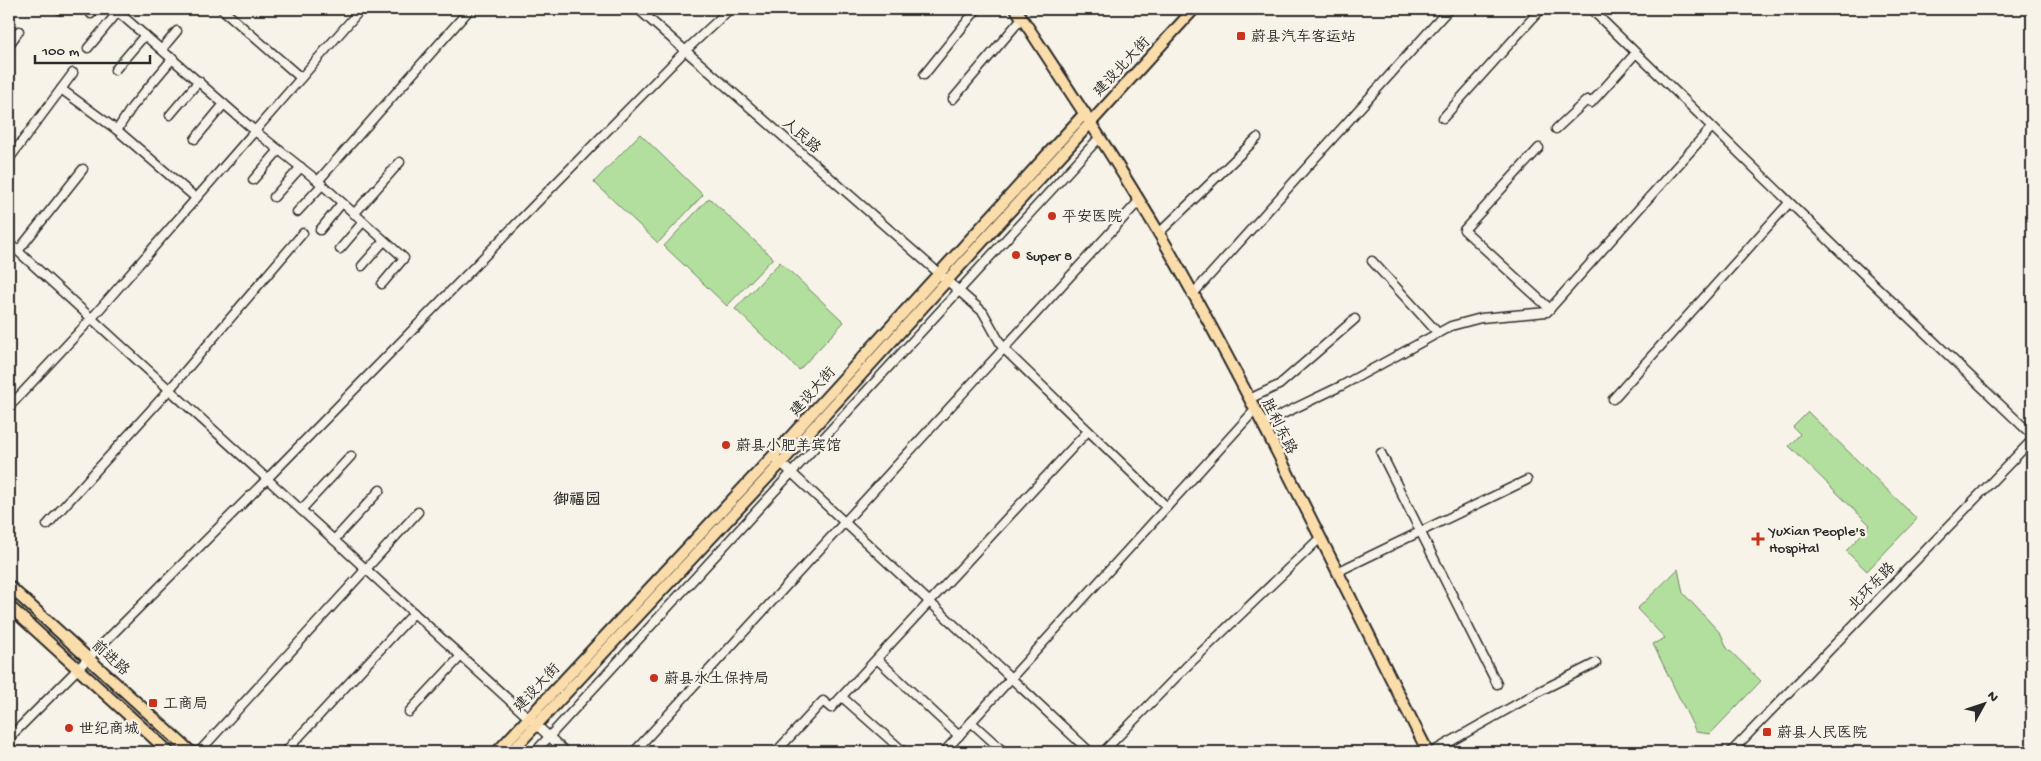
<svg xmlns="http://www.w3.org/2000/svg" width="2041" height="761" font-family="'Gochi Hand','LXGW WenKai TC',sans-serif">
<style>
.green{fill:#b2df9d;stroke:#6e8564}
.lines{fill:none;stroke-linecap:round;stroke-linejoin:round}
.minor-casing{stroke:#2b2b2b;stroke-width:11}
.major-casing{stroke:#2b2b2b;stroke-width:14}
.minor{stroke:#f7f3e8;stroke-width:8}
.major{stroke:#fbddab;stroke-width:10}
.poi-dot{fill:#c8321e;stroke:#f7f3e8;stroke-width:2}
.labels{text-anchor:middle;stroke-width:4.5;stroke-linejoin:round;paint-order:stroke}
.poi-label{font-size:15px;fill:#2b2b2b;stroke:#f7f3e8;text-anchor:start}
.street-label{font-size:15px;fill:#2b2b2b;stroke:#f7f3e8}
.neighbourhood-label{font-size:16px;font-weight:bold;fill:#2b2b2b;stroke:#f7f3e8}
</style>
<rect width="100%" height="100%" fill="#f7f3e8"/>
<filter id="ink" filterUnits="userSpaceOnUse"><feTurbulence type="fractalNoise" baseFrequency=".02" numOctaves="2"/><feDisplacementMap in="SourceGraphic" scale="10" xChannelSelector="R" yChannelSelector="G"/><feConvolveMatrix kernelMatrix="1 2 1 2 8 2 1 2 1" color-interpolation-filters="sRGB"/></filter>
<g filter="url(#ink)">
<g class="green">
<path d="M 640,134 L 703,195 L 658,243 L 594,182 Z"/>
<path d="M 709,198 L 773,258 L 727,306 L 664,246 Z"/>
<path d="M 780,262 L 844,322 L 799,370 L 735,309 Z"/>
<path d="M 1808,412 L 1917,519 L 1867,571 L 1846,551 L 1870,525 L 1789,446 L 1800,434 L 1793,427 Z"/>
<path d="M 1678,569 L 1683,593 L 1721,634 L 1727,648 L 1761,681 L 1710,734 L 1696,732 L 1653,644 L 1665,638 L 1637,609 Z"/>
</g>
<g class="lines">
<defs>
<g id="minor">
<path d="M 222,9 L 301,78"/>
<path d="M 638,9 L 983,312 L 1003,348 L 1167,507"/>
<path d="M 1591,9 L 1857,268 L 2032,435"/>
<path d="M 60,10 L 61,9"/>
<path d="M 91,14 L 96,9"/>
<path d="M 9,45 L 19,31"/>
<path d="M 88,48 L 118,12 L 255,131 L 318,181 L 404,258 L 382,284"/>
<path d="M 162,49 L 177,31"/>
<path d="M 115,70 L 145,35"/>
<path d="M 924,75 L 977,9"/>
<path d="M 61,89 L 117,130 L 196,198"/>
<path d="M 953,99 L 1022,18"/>
<path d="M 170,115 L 199,81"/>
<path d="M 1443,118 L 1541,9"/>
<path d="M 1556,129 L 1587,100 L 1591,103 L 1635,54"/>
<path d="M 117,130 L 132,107 L 173,58"/>
<path d="M 195,139 L 224,104"/>
<path d="M 1539,148 L 1464,230 L 1550,309"/>
<path d="M 9,159 L 73,73"/>
<path d="M 253,180 L 279,150"/>
<path d="M 318,181 L 470,9"/>
<path d="M 274,197 L 301,167"/>
<path d="M 297,212 L 322,185"/>
<path d="M 354,214 L 400,162"/>
<path d="M 320,230 L 342,203"/>
<path d="M 1158,234 L 1257,138"/>
<path d="M 9,243 L 566,752"/>
<path d="M 340,249 L 363,222"/>
<path d="M 18,251 L 83,169"/>
<path d="M 1372,261 L 1438,333"/>
<path d="M 362,266 L 384,241"/>
<path d="M 1192,295 L 1449,9"/>
<path d="M 1249,399 L 1279,385 L 1355,319"/>
<path d="M 1613,399 L 1789,203"/>
<path d="M 9,407 L 92,318 L 361,9"/>
<path d="M 1262,424 L 1341,386 L 1451,326 L 1481,318 L 1547,312 L 1711,128"/>
<path d="M 1381,453 L 1497,684"/>
<path d="M 778,460 L 1090,752"/>
<path d="M 301,510 L 351,456"/>
<path d="M 47,525 L 169,390 L 303,233"/>
<path d="M 334,540 L 380,490"/>
<path d="M 1337,572 L 1527,480"/>
<path d="M 877,659 L 959,736"/>
<path d="M 842,697 L 904,752"/>
<path d="M 409,712 L 461,656"/>
<path d="M 971,722 L 1004,752"/>
<path d="M 9,738 L 267,479 L 685,51 L 730,9"/>
<path d="M 199,752 L 418,512"/>
<path d="M 285,752 L 414,613"/>
<path d="M 535,752 L 1100,137"/>
<path d="M 634,752 L 1139,201"/>
<path d="M 776,752 L 823,701 L 831,708 L 1088,431"/>
<path d="M 944,752 L 1255,410"/>
<path d="M 1103,752 L 1186,667 L 1320,538"/>
<path d="M 1432,752 L 1540,691 L 1596,663"/>
<path d="M 1731,752 L 2032,440"/>
</g>
<g id="major">
<path d="M 1016,9 C 1067,87 1120,166 1167,247 C 1261,412 1342,583 1428,752"/>
<path d="M 9,586 L 191,752"/>
<path d="M 9,606 L 169,752"/>
<path d="M 497,752 L 773,456 L 1085,113"/>
<path d="M 511,752 L 781,463 L 1194,9"/>
</g>
</defs>
<use href="#minor" class="minor-casing"/>
<use href="#major" class="major-casing"/>
<use href="#minor" class="minor"/>
<use href="#major" class="major"/>
</g>
</g>
<g class="poi-dot">
<rect x="1236" y="31" width="10" height="10" rx="2.5"/>
<circle cx="1052" cy="216" r="5"/>
<circle cx="1016" cy="255" r="5"/>
<circle cx="726" cy="445" r="5"/>
<path d="M1755.5 531.5h5v5h5v5h-5v5h-5v-5h-5v-5h5z"/>
<circle cx="654" cy="678" r="5"/>
<rect x="148" y="698" width="10" height="10" rx="2.5"/>
<circle cx="69" cy="728" r="5"/>
<rect x="1762" y="727" width="10" height="10" rx="2.5"/>
</g>
<g class="labels">
<g class="poi-label">
<text x="1251" y="41">蔚县汽车客运站</text>
<text x="1062" y="221">平安医院</text>
<text x="1026" y="260">Super 8</text>
<text x="736" y="450">蔚县小肥羊宾馆</text>
<text x="1769" y="535">Yuxian People's<tspan x="1769" dy="17">Hospital</tspan></text>
<text x="664" y="683">蔚县水土保持局</text>
<text x="163" y="708">工商局</text>
<text x="79" y="733">世纪商城</text>
<text x="1777" y="737">蔚县人民医院</text>
</g>
<g class="street-label">
<text transform="translate(1121 66) rotate(-47)" y="5">建设北大街</text>
<text transform="translate(802 135) rotate(41)" y="5">人民路</text>
<text transform="translate(812 391) rotate(-48)" y="5">建设大街</text>
<text transform="translate(1280 426) rotate(63)" y="5">胜利东路</text>
<text transform="translate(1871 586) rotate(-46)" y="5">北环东路</text>
<text transform="translate(111 657) rotate(42)" y="5">前进路</text>
<text transform="translate(536 687) rotate(-47)" y="5">建设大街</text>
</g>
<g class="neighbourhood-label">
<text x="577" y="504">御福园</text>
</g>
</g>
<rect width="2041" height="761" fill="none" stroke="#f7f3e8" stroke-width="30"/>
<rect x="15" y="15" width="2011" height="731" fill="none" stroke="#2b2b2b" stroke-width="2" filter="url(#ink)"/>
<g transform="translate(1984 704) rotate(50)" stroke="#f7f3e8" stroke-width="4" paint-order="stroke">
<path d="M0-4L9 19L0 12L-9 19Z" fill="#2b2b2b"/>
<text y="-8" font-size="14" font-weight="bold" text-anchor="middle" fill="#2b2b2b">N</text>
</g>
<path d="M35 55v8h115v-8" fill="none" stroke="#2b2b2b" stroke-width="2.5"/>
<text x="42" y="55" font-size="15" fill="#2b2b2b" stroke="#f7f3e8" stroke-width="4" paint-order="stroke">100 m</text>
</svg>
